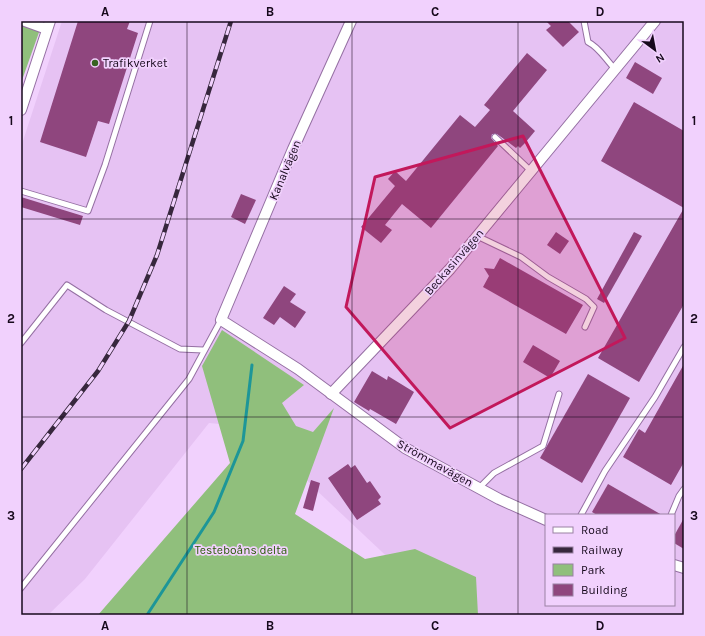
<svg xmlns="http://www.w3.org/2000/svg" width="705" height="636" font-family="Karla,sans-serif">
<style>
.built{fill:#e6c2f3;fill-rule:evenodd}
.green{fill:#90bf7c}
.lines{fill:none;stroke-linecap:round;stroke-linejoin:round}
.stream{stroke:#1d9698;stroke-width:3}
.building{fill:#8f467e}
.lane-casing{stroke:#9570a3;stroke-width:7}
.street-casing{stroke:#9570a3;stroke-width:12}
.lane{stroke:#fff;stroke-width:5}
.street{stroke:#fff;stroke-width:10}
.rail-casing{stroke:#37273d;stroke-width:4.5}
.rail{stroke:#f1d1fd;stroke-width:3;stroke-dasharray:9;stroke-linecap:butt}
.marked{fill:#c2185b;fill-opacity:0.2;stroke:#c2185b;stroke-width:3;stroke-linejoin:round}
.grid{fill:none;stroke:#17091c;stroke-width:1;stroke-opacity:0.55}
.poi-dot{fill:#376321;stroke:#f1d1fd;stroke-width:1.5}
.labels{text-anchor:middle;stroke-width:3.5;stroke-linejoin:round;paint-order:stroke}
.poi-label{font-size:12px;fill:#17091c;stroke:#f1d1fd;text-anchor:start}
.street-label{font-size:12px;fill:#17091c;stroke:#f1d1fd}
.park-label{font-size:12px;fill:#285b05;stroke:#f1d1fd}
.neatline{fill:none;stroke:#17091c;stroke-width:1.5}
.grid-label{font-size:13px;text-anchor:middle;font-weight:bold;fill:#17091c}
</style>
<rect width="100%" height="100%" fill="#f1d1fd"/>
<path class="built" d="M 62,21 L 684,21 L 684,615 L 449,615 L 313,487 L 260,428 L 209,423 L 85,579 L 48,615 L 21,615 L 21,147 ZM 546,515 L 674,515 L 674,605 L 546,605 Z"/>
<g class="green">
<path d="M 21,21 L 43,21 L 21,83 Z"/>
<path d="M 222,330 L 304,385 L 282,403 L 296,426 L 313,432 L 334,408 L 295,514 L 365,559 L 415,549 L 476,577 L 478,615 L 98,615 L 230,463 L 202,366 Z"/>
</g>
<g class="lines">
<path class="stream" d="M 147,615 L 214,512 L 243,441 L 252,365"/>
</g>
<g class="building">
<path d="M 78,21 L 130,21 L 127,29 L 138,33 L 109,124 L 98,121 L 86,157 L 40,142 Z"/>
<path d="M 546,21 L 568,21 L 579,32 L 563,47 L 546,30 L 551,26 Z"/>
<path d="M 527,53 L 547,70 L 513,111 L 535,131 L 525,143 L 520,148 L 518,146 L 516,148 L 497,134 L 492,134 L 491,138 L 498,146 L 431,228 L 402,204 L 385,225 L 392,230 L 381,243 L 361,227 L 395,186 L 388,179 L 395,171 L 406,181 L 460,115 L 475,127 L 490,110 L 484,105 Z"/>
<path d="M 635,62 L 662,78 L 653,94 L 626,78 Z"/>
<path d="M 634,102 L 684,131 L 684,304 L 639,382 L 598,358 L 684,208 L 601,161 Z"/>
<path d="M 241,194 L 256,200 L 245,224 L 231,217 Z"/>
<path d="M 21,197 L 83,216 L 80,225 L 21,207 Z"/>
<path d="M 556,232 L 569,241 L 560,254 L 547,245 Z"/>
<path d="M 634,232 L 642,236 L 604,303 L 597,299 Z"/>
<path d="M 500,258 L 583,305 L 566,334 L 483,287 L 489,276 L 484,268 L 494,269 Z"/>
<path d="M 284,286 L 296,294 L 290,302 L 306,312 L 295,328 L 280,317 L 274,325 L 263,318 Z"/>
<path d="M 533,345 L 560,361 L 550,378 L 523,362 Z"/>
<path d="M 684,364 L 684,462 L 671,485 L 623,457 L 639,429 L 645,433 Z"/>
<path d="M 372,371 L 387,380 L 388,376 L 414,392 L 396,424 L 370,409 L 369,411 L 354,402 Z"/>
<path d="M 588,374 L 630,398 L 582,483 L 540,458 Z"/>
<path d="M 348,464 L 351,468 L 355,465 L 367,483 L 370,481 L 381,497 L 378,500 L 381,504 L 357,520 L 328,478 Z"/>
<path d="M 311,480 L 320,483 L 313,511 L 303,508 Z"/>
<path d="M 608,484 L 662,515 L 597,515 L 592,512 Z"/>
<path d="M 684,518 L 684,549 L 674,543 L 674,536 Z"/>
</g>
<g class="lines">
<defs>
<g id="lane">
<path d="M 584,21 L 588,42 C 600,48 605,59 615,69"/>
<path d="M 495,137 L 531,171"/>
<path d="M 21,191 L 88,211 L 105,165 L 150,21"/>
<path d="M 477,236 L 521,257 L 548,277 L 586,299 L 594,307 L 585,327"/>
<path d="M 21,343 L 67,285 L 106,310 L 180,349 L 203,350"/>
<path d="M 479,488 L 494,473 L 543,446 L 559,394"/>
<path d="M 581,515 L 605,471 L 655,397 L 684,347"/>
<path d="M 671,515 L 679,496 L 684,489"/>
<path d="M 21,588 L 189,379 L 221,320"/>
</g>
<g id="street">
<path d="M 25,21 L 47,29"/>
<path d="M 351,21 L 293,149 L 221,320 L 298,369 L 405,448 L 499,499 L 546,520"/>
<path d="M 21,110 L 50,21"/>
<path d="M 331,394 L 450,269 L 655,21"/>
<path d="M 674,565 L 684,568"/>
</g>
</defs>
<use href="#lane" class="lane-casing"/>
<use href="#street" class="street-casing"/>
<use href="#lane" class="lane"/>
<use href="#street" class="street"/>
<defs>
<path id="rail" d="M 21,469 L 98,371 L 129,321 L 157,255 L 231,21"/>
</defs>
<use href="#rail" class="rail-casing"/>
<use href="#rail" class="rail"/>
</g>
<path class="marked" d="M 523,136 L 625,338 L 450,428 L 346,307 L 375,177 Z"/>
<path class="grid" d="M 187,21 L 187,615M 352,21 L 352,615M 518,21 L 518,615M 21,219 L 684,219M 21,417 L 684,417"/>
<circle class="poi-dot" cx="95" cy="63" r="4"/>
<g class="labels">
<g class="poi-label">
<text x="103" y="67">Trafikverket</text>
</g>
<g class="street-label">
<text transform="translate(285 170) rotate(-67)" y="4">Kanalvägen</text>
<text transform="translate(454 262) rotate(-49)" y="4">Beckasinvägen</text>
<text transform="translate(435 463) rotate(29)" y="4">Strömmavägen</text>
</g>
<g class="park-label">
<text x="241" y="554">Testeboåns delta</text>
</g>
</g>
<rect width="705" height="636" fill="none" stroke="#f1d1fd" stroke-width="44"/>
<rect x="545" y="514" width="130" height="92" fill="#f1d1fd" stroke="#9a81a3"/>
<rect x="553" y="527" width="20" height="6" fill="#ffffff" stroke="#9a81a3"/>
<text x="581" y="534" font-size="12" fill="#17091c">Road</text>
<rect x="553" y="547" width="20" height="6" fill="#37273d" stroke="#9a81a3"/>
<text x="581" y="554" font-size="12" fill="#17091c">Railway</text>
<rect x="553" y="564" width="20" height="12" fill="#90bf7c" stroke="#9a81a3"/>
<text x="581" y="574" font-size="12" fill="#17091c">Park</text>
<rect x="553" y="584" width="20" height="12" fill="#8f467e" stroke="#9a81a3"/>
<text x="581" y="594" font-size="12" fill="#17091c">Building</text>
<g transform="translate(655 50) rotate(148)" stroke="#f1d1fd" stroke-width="3" paint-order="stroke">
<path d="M0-3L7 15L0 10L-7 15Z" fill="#17091c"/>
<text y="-6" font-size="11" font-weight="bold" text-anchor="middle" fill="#17091c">N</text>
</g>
<rect x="22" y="22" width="661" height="592" class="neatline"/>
<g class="grid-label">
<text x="105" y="16">A</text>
<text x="270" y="16">B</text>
<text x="435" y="16">C</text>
<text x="600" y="16">D</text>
<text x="11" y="125">1</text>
<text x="694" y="125">1</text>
<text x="11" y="323">2</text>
<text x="694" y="323">2</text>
<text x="11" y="520">3</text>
<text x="694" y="520">3</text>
<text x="105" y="630">A</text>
<text x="270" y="630">B</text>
<text x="435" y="630">C</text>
<text x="600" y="630">D</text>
</g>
</svg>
